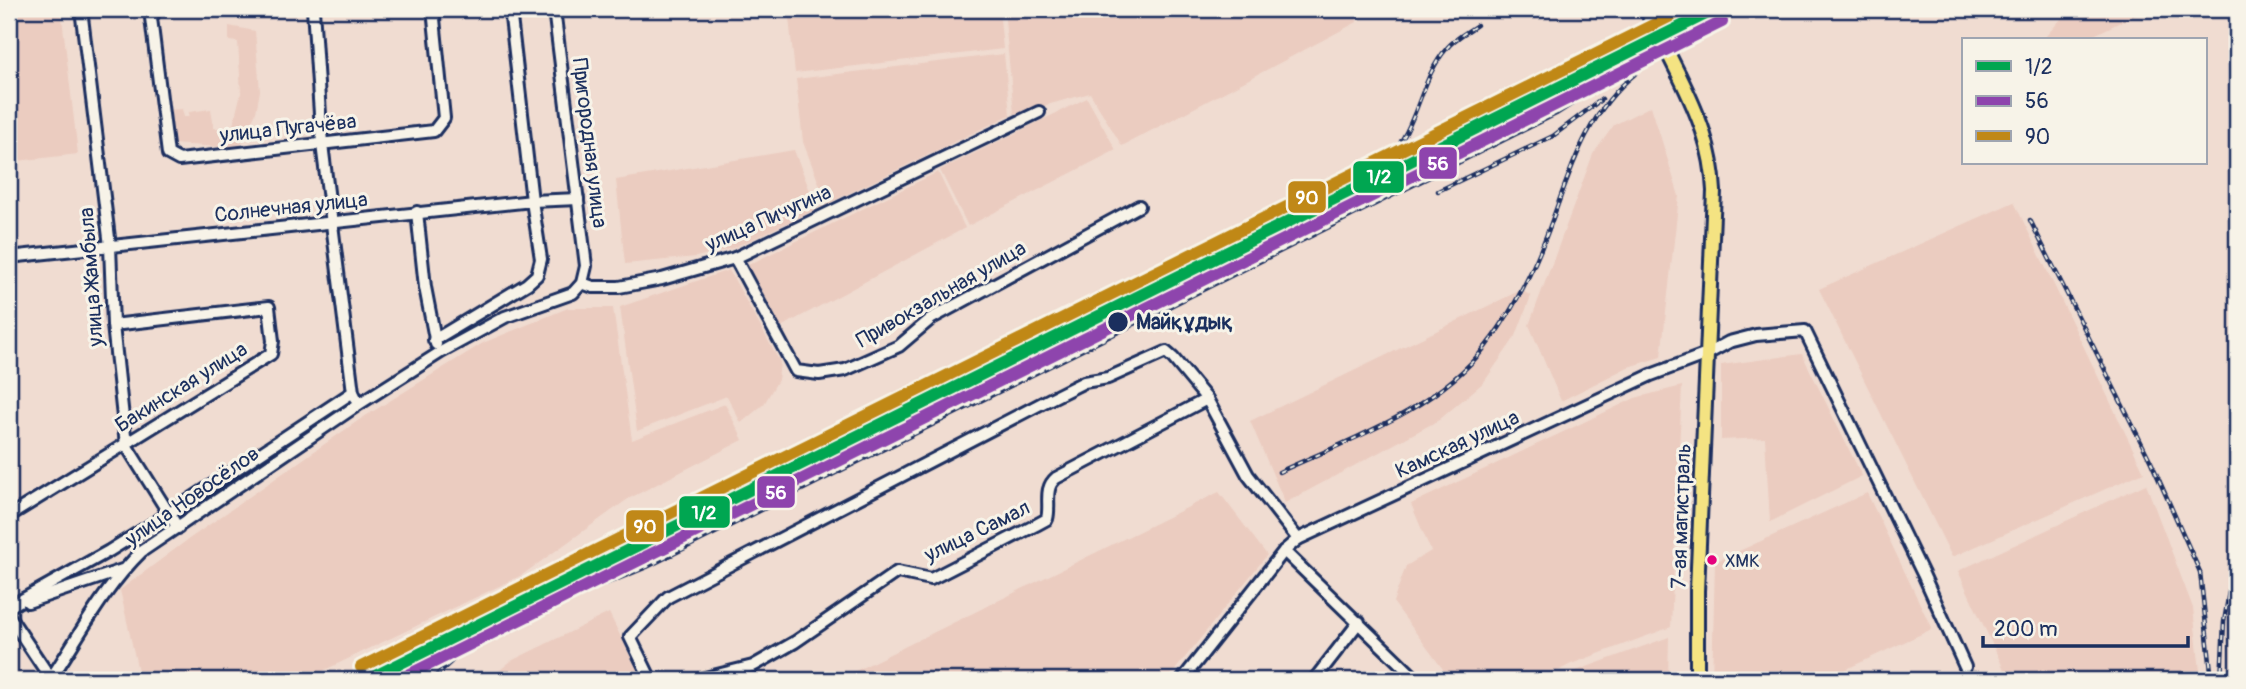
<svg xmlns="http://www.w3.org/2000/svg" width="2246" height="689" font-family="Pangolin,sans-serif">
<style>
.built{fill:#ebccc0}
.lines{fill:none;stroke-linecap:round;stroke-linejoin:round}
.minor-casing{stroke:#1b2f5e;stroke-width:16}
.major-casing{stroke:#1b2f5e;stroke-width:18}
.minor{stroke:#f7f3e8;stroke-width:10}
.major{stroke:#f4e382;stroke-width:12}
.rail-casing{stroke:#1b2f5e;stroke-width:4.5}
.rail{stroke:#f7f3e8;stroke-width:2;stroke-dasharray:5;stroke-linecap:butt}
.major-bridge-casing{stroke:#1b2f5e;stroke-width:18;stroke-linecap:butt}
.major-bridge{stroke:#f4e382;stroke-width:12}
.rail-1-casing{stroke:#f7f3e8;stroke-width:18}
.rail-2-casing{stroke:#f7f3e8;stroke-width:18}
.rail-3-casing{stroke:#f7f3e8;stroke-width:18}
.rail-1{stroke:#00a651;stroke-width:12}
.rail-2{stroke:#8e44ad;stroke-width:12}
.rail-3{stroke:#c08818;stroke-width:12}
.stop-dot{fill:#1b2f5e;stroke:#f7f3e8;stroke-width:2.5}
.bus-dot{fill:#e5007d;stroke:#f7f3e8;stroke-width:2.5}
.labels{text-anchor:middle;stroke-width:6;stroke-linejoin:round;paint-order:stroke}
.bus-label{font-size:19px;fill:#1b2f5e;stroke:#f7f3e8;text-anchor:start}
.street-label{font-size:21px;fill:#1b2f5e;stroke:#f7f3e8}
.stop-label{font-size:21px;font-weight:bold;fill:#1b2f5e;stroke:#f7f3e8;text-anchor:start}
.line-badge{stroke:#f7f3e8;stroke-width:2.5}
.badge-label{font-size:19px;text-anchor:middle;font-weight:bold;fill:#fff}
</style>
<rect width="100%" height="100%" fill="#f0dcd1"/>
<filter id="ink" filterUnits="userSpaceOnUse"><feTurbulence type="fractalNoise" baseFrequency=".0143" numOctaves="2"/><feDisplacementMap in="SourceGraphic" scale="14" xChannelSelector="R" yChannelSelector="G"/><feConvolveMatrix kernelMatrix="1 2 1 2 8 2 1 2 1" color-interpolation-filters="sRGB"/></filter>
<g filter="url(#ink)">
<g class="built">
<path d="M 9,9 L 61,9 L 78,154 L 9,162 Z"/>
<path d="M 788,9 L 999,9 L 1003,49 L 795,73 Z"/>
<path d="M 1004,9 L 1355,9 L 1357,22 L 1122,146 L 1090,93 L 1014,114 Z"/>
<path d="M 2070,9 L 2147,9 L 2084,40 L 2048,40 L 2046,36 Z"/>
<path d="M 229,26 L 255,31 L 260,91 L 256,112 L 239,148 L 171,144 L 167,110 L 182,109 L 184,117 L 188,117 L 189,112 L 211,109 L 214,128 L 232,129 L 241,93 L 238,42 L 229,41 Z"/>
<path d="M 1004,54 L 1010,115 L 827,204 L 803,142 L 796,79 Z"/>
<path d="M 1087,98 L 1116,150 L 968,226 L 940,170 Z"/>
<path d="M 1651,106 L 1679,196 L 1661,357 L 1628,367 L 1561,401 L 1529,325 L 1593,154 L 1614,125 Z"/>
<path d="M 794,150 L 817,209 L 733,248 L 696,257 L 625,264 L 616,180 Z"/>
<path d="M 938,172 L 965,228 L 779,328 L 746,266 Z"/>
<path d="M 2014,202 L 2144,472 L 1952,557 L 1819,289 Z"/>
<path d="M 729,270 L 780,362 L 778,380 L 764,404 L 741,423 L 727,396 L 637,431 L 620,307 Z"/>
<path d="M 1521,290 L 1531,296 L 1516,336 L 1484,382 L 1439,420 L 1285,503 L 1250,421 Z"/>
<path d="M 568,308 L 613,308 L 632,440 L 725,404 L 743,440 L 628,499 L 522,575 L 304,680 L 140,680 L 120,590 L 186,541 L 359,420 L 483,343 Z"/>
<path d="M 1802,354 L 1862,476 L 1770,522 L 1765,438 L 1721,440 L 1721,365 Z"/>
<path d="M 1682,386 L 1671,627 L 1571,664 L 1541,680 L 1451,680 L 1393,602 L 1406,566 L 1431,551 L 1411,504 L 1635,398 Z"/>
<path d="M 2146,484 L 2193,608 L 2201,680 L 2009,680 L 1958,571 Z"/>
<path d="M 1219,492 L 1267,555 L 1167,680 L 837,680 Z"/>
<path d="M 1867,493 L 1932,629 L 1823,680 L 1712,680 L 1715,562 Z"/>
<path d="M 609,613 L 642,680 L 488,680 L 511,661 Z"/>
<path d="M 1669,637 L 1668,680 L 1558,680 L 1573,672 Z"/>
</g>
<g class="lines">
<defs>
<g id="minor">
<path d="M 81,9 L 110,246 L 113,325 L 126,445 L 178,528"/>
<path d="M 157,9 L 151,18 L 168,154 L 179,160 L 434,131 L 444,118 L 433,9"/>
<path d="M 313,9 L 322,144 L 353,392 L 356,398"/>
<path d="M 417,212 L 425,287 L 436,344"/>
<path d="M 9,257 L 532,201 L 578,199"/>
<path d="M 735,258 L 796,371 L 819,374 L 845,370 L 899,346 L 932,318 L 1139,206"/>
<path d="M 582,283 L 593,287 L 619,287 L 662,279 L 735,258 L 1039,112"/>
<path d="M 434,340 L 527,284 L 537,275 L 541,259 L 532,201 L 510,9"/>
<path d="M 9,516 L 271,354 L 273,341 L 269,307 L 113,325"/>
<path d="M 1284,551 L 1417,680"/>
<path d="M 28,602 L 122,570"/>
<path d="M 9,607 L 109,551 L 170,513 L 353,392"/>
<path d="M 9,616 L 51,679"/>
<path d="M 50,680 C 79,636 104,588 142,551 L 359,404 L 441,352 L 505,317 L 573,293 L 582,283 L 586,266 L 554,9"/>
<path d="M 651,680 L 630,637 L 668,597 L 1050,399 L 1084,382 L 1108,378 L 1166,352 L 1173,358 L 1207,399"/>
<path d="M 697,680 L 753,666 L 795,642 L 897,572 L 931,579 L 1036,525 L 1047,519 C 1051,504 1043,489 1056,478 L 1207,399 L 1248,475 L 1298,539"/>
<path d="M 1182,680 L 1284,551 L 1298,539 L 1651,375 L 1707,354 L 1729,342 L 1756,335 L 1805,331 L 1923,574 L 1965,667"/>
<path d="M 1314,680 L 1359,622"/>
</g>
<g id="major">
<path d="M 1646,9 L 1651,19"/>
<path d="M 1679,75 C 1698,114 1712,147 1714,191 L 1697,591 L 1697,680"/>
</g>
</defs>
<use href="#minor" class="minor-casing"/>
<use href="#major" class="major-casing"/>
<use href="#minor" class="minor"/>
<use href="#major" class="major"/>
<defs>
<g id="rail">
<path d="M 1699,30 L 1739,9"/>
<path d="M 1654,59 L 1707,25"/>
<path d="M 1350,182 C 1362,175 1377,168 1387,159 C 1418,129 1419,80 1447,48 C 1455,38 1467,32 1477,25"/>
<path d="M 1438,191 L 1553,136 L 1602,99"/>
<path d="M 2030,220 L 2151,462 L 2200,572 L 2212,680"/>
<path d="M 1279,472 C 1351,439 1436,410 1486,346 C 1512,313 1532,273 1547,234 C 1569,176 1584,115 1635,74"/>
<path d="M 506,625 L 647,567 L 1556,114 L 1658,50"/>
<path d="M 409,680 L 447,656"/>
<path d="M 431,680 L 464,650 L 499,628"/>
<path d="M 2221,680 L 2224,622 L 2237,542"/>
</g>
</defs>
<use href="#rail" class="rail-casing"/>
<use href="#rail" class="rail"/>
<defs>
<path id="major-bridge" d="M 1651,19 L 1679,75"/>
</defs>
<use href="#major-bridge" class="major-bridge-casing"/>
<use href="#major-bridge" class="major-bridge"/>
<defs>
<path id="rail-1" d="M 367,680 L 1716,9"/>
<path id="rail-2" d="M 398,680 L 1722,22"/>
<path id="rail-3" d="M 361,667 L 1685,9"/>
</defs>
<use href="#rail-1" class="rail-1-casing"/>
<use href="#rail-2" class="rail-2-casing"/>
<use href="#rail-3" class="rail-3-casing"/>
<use href="#rail-1" class="rail-1"/>
<use href="#rail-2" class="rail-2"/>
<use href="#rail-3" class="rail-3"/>
</g>
</g>
<circle class="stop-dot" cx="1118" cy="322" r="11"/>
<circle class="bus-dot" cx="1712" cy="560" r="6"/>
<g class="labels">
<g class="bus-label">
<text x="1725" y="567">ХМК</text>
</g>
<g class="street-label">
<text transform="translate(288 128) rotate(-6)" y="7">улица Пугачёва</text>
<text transform="translate(590 143) rotate(83)" y="7">Пригородная улица</text>
<text transform="translate(291 207) rotate(-6)" y="7">Солнечная улица</text>
<text transform="translate(768 218) rotate(-24)" y="7">улица Пичугина</text>
<text transform="translate(91 277) rotate(-94)" y="7">улица Жамбыла</text>
<text transform="translate(941 294) rotate(-30)" y="7">Привокзальная улица</text>
<text transform="translate(181 387) rotate(-32)" y="7">Бакинская улица</text>
<text transform="translate(1457 444) rotate(-25)" y="7">Камская улица</text>
<text transform="translate(192 496) rotate(-35)" y="7">улица Новосёлов</text>
<text transform="translate(1681 516) rotate(-88)" y="7">7-ая магистраль</text>
<text transform="translate(977 531) rotate(-26)" y="7">улица Самал</text>
</g>
<g class="stop-label">
<text x="1136" y="329">Майқұдық</text>
</g>
</g>
<g class="line-badge">
<rect x="1418" y="146" width="40" height="34" rx="7" fill="#8e44ad"/>
<rect x="1352" y="160" width="53" height="34" rx="7" fill="#00a651"/>
<rect x="1287" y="180" width="40" height="34" rx="7" fill="#c08818"/>
<rect x="756" y="475" width="40" height="34" rx="7" fill="#8e44ad"/>
<rect x="678" y="495" width="53" height="34" rx="7" fill="#00a651"/>
<rect x="625" y="509" width="40" height="34" rx="7" fill="#c08818"/>
</g>
<g class="badge-label">
<text x="1438" y="170">56</text>
<text x="1379" y="183">1/2</text>
<text x="1307" y="204">90</text>
<text x="776" y="499">56</text>
<text x="704" y="519">1/2</text>
<text x="645" y="533">90</text>
</g>
<rect width="2246" height="689" fill="none" stroke="#f7f3e8" stroke-width="35"/>
<rect x="18" y="18" width="2211" height="654" fill="none" stroke="#1b2f5e" stroke-width="2.5" filter="url(#ink)"/>
<rect x="1962" y="38" width="245" height="126" fill="#f7f3e8" stroke="#9fa5b1" stroke-width="2"/>
<rect x="1976" y="61" width="35" height="10" fill="#00a651" stroke="#9fa5b1" stroke-width="2"/>
<text x="2025" y="74" font-size="21" fill="#1b2f5e">1/2</text>
<rect x="1976" y="96" width="35" height="10" fill="#8e44ad" stroke="#9fa5b1" stroke-width="2"/>
<text x="2025" y="108" font-size="21" fill="#1b2f5e">56</text>
<rect x="1976" y="131" width="35" height="10" fill="#c08818" stroke="#9fa5b1" stroke-width="2"/>
<text x="2025" y="144" font-size="21" fill="#1b2f5e">90</text>
<path d="M1983 636v10h205v-10" fill="none" stroke="#1b2f5e" stroke-width="3.5"/>
<text x="1994" y="636" font-size="21" fill="#1b2f5e" stroke="#f7f3e8" stroke-width="5" paint-order="stroke">200 m</text>
</svg>
